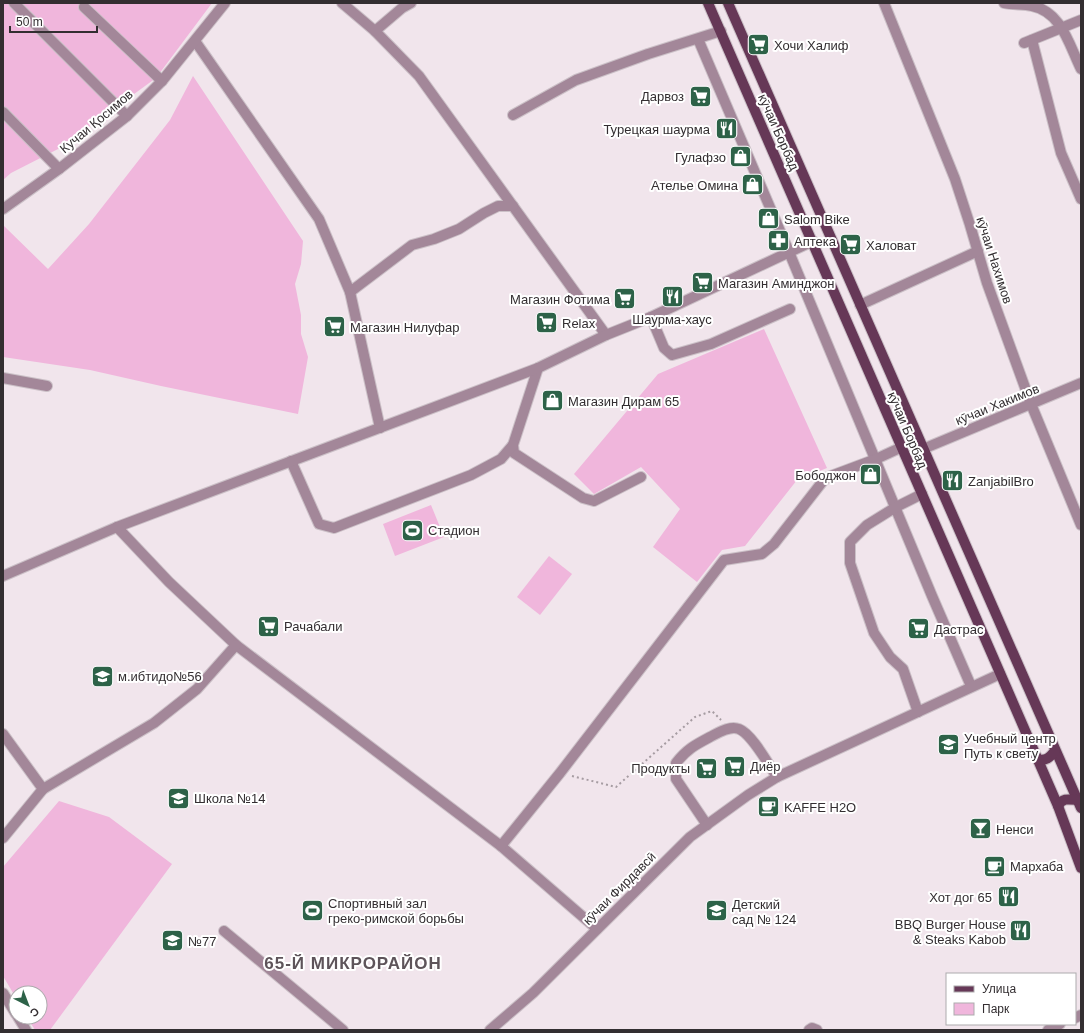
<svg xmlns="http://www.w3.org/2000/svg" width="1084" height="1033" font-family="Helvetica,sans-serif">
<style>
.green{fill:#f0b6dc}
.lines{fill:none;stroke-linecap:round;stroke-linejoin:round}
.minor-casing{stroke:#cbc0c7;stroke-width:12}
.major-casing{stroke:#cbc0c7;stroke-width:12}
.path{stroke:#a69ca2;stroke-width:2;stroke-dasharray:2 3;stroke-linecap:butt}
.minor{stroke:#a38799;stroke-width:10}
.major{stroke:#663857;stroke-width:10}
.labels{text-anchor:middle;stroke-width:4;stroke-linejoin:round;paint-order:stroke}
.poi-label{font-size:13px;fill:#332e31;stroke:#fff;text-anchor:start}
.street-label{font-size:13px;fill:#332e31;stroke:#fff}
.district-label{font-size:17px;font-weight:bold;letter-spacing:1px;fill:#5e545a;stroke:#fff}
</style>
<rect width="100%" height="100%" fill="#f1e5ec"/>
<g class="green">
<path d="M 3,3 L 212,3 L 156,78 L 60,148 L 11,173 L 3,180 Z"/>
<path d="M 193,76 L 303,241 L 301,264 L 295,284 L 301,315 L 301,334 L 308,357 L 298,414 L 161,386 L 90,370 L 3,357 L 3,225 L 48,269 L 89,224 L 170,120 Z"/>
<path d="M 764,329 L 827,468 L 797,480 L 745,546 L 722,550 L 697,582 L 653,547 L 680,509 L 641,467 L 594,494 L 574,474 L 658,374 Z"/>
<path d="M 431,505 L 444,537 L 395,556 L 383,524 Z"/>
<path d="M 549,556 L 572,574 L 540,615 L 517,597 Z"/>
<path d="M 59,801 L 109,817 L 172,864 L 50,1030 L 35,1030 L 27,1017 L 40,1017 L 40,993 L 16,993 L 16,998 L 3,976 L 3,867 Z"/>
</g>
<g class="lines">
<defs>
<g id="minor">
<path d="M 14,3 L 127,116"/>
<path d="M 342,3 L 375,31 L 419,76 L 606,335"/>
<path d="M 884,3 L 955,179 L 970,225 L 987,283 L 1031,404 L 1081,525"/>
<path d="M 1004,3 C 1013,5 1023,4 1032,6 C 1062,12 1069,45 1081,69"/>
<path d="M 84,7 L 162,81"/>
<path d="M 375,31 L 402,8 L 411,3"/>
<path d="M 698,39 L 789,252 L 932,596 L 971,686"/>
<path d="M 1032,40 L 1061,153 L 1081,199"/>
<path d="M 195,41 L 319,219 L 350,292 L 412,245 L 434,239 L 459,229 L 484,213 L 498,206 L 513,206"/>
<path d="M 1024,43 L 1081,20"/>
<path d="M 3,112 L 59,169"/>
<path d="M 513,115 L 576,80 L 648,54 L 721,31"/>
<path d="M 3,209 L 59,169 L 127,116 L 162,81 L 225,3"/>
<path d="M 350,292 L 380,428"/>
<path d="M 860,305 L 978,251"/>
<path d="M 651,317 L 664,348 L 672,355 L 711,344 L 790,309"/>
<path d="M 538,368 L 513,445 L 514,453 L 583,498 L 594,501 L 641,477"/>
<path d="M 3,378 L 47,386"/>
<path d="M 923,449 L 1081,383"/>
<path d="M 291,461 L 319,524 L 334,528 L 471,475 L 501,459 L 513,445"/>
<path d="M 117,527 L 169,582 L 236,645 L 501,846 L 597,929"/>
<path d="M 3,576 L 117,527 L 538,368 L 606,335 L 651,317 L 813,241"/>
<path d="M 918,712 L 903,669 L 890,657 L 874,633 L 850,563 L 850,542 L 867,525 L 896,507 L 922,494"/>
<path d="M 3,734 L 43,789 L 3,838"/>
<path d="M 43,789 L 154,723 L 197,689 L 236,645"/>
<path d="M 707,825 L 676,779 L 676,763 C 687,749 695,745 710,737 C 718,733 730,725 739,729 C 752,734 768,764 777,777"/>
<path d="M 501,846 L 560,773 L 724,560 L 762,554 L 774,544 L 823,481 L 828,477 L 876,459 L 902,447"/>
<path d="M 224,931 L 343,1030"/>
<path d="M 3,993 L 16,1014"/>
<path d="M 18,1017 L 26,1030"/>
<path d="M 1075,1018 L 1081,1015"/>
<path d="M 490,1030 L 533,993 L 690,837 L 748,795 L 777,777 L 1000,674"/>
<path d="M 809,1030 L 812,1028 L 817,1030"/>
<path d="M 1048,1030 L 1060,1024"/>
</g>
<g id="major">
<path d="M 708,3 L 1058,806 L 1081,868"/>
<path d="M 728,3 L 1081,808"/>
<path d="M 1037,759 C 1046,762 1050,757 1055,751"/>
<path d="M 1058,806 C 1062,798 1068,799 1077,800"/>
</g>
</defs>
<use href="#minor" class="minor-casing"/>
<use href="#major" class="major-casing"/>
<path class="path" d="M 572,776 L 616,787 L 695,717 L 712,711 L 721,720"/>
<use href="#minor" class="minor"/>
<use href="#major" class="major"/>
</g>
<defs>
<symbol id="supermarket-square" viewBox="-11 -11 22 22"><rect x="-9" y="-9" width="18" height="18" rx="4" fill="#2d6248" stroke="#fff"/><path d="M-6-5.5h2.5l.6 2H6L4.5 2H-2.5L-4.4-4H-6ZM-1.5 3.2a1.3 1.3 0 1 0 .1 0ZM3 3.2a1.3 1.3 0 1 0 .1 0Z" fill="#fff"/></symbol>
<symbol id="restaurant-square" viewBox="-11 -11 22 22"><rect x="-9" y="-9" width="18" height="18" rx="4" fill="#2d6248" stroke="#fff"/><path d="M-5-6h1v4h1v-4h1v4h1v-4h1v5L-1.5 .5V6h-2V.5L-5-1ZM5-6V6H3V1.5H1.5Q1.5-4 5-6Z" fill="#fff"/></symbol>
<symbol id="shop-square" viewBox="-11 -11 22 22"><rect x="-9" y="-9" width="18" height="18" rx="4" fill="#2d6248" stroke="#fff"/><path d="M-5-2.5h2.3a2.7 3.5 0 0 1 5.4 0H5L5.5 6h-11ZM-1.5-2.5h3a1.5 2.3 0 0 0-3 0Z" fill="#fff"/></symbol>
<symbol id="pharmacy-square" viewBox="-11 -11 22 22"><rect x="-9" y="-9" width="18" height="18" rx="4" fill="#2d6248" stroke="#fff"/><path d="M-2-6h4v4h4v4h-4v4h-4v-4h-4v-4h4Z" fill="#fff"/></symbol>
<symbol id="stadium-square" viewBox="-11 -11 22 22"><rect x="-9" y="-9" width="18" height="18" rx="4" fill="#2d6248" stroke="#fff"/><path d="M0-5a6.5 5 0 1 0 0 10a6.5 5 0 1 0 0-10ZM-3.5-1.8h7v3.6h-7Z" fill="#fff"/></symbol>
<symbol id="school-square" viewBox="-11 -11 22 22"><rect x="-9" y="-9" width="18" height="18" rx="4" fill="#2d6248" stroke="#fff"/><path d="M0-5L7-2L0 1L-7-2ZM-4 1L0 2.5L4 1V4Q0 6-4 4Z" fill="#fff"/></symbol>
<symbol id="university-square" viewBox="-11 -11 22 22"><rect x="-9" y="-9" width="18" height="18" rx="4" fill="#2d6248" stroke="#fff"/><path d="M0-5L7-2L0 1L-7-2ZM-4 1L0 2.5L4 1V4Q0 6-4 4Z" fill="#fff"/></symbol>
<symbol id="cafe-square" viewBox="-11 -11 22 22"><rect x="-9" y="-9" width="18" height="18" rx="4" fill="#2d6248" stroke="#fff"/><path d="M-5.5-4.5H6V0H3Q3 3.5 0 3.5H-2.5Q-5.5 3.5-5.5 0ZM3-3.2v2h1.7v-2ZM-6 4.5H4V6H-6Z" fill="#fff"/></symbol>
<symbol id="bar-square" viewBox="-11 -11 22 22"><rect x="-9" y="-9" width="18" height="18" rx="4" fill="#2d6248" stroke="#fff"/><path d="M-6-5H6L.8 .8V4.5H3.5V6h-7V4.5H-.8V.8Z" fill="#fff"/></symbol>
</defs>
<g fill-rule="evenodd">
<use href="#supermarket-square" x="746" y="32" width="25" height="25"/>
<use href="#supermarket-square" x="688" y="84" width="25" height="25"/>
<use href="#restaurant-square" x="714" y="116" width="25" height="25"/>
<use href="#shop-square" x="728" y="144" width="25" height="25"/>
<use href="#shop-square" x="740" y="172" width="25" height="25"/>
<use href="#shop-square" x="756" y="206" width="25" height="25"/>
<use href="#pharmacy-square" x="766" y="228" width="25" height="25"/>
<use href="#supermarket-square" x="838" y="232" width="25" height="25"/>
<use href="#supermarket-square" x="690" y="270" width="25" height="25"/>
<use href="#restaurant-square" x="660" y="284" width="25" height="25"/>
<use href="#supermarket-square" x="612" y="286" width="25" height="25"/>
<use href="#supermarket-square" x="534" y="310" width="25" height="25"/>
<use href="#supermarket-square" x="322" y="314" width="25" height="25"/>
<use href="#shop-square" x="540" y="388" width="25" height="25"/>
<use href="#shop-square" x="858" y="462" width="25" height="25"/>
<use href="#restaurant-square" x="940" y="468" width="25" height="25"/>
<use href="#stadium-square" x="400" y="518" width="25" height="25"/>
<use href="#supermarket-square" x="256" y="614" width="25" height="25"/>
<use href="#supermarket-square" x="906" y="616" width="25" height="25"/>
<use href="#school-square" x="90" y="664" width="25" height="25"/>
<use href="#university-square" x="936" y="732" width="25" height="25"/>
<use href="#supermarket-square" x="722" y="754" width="25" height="25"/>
<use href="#supermarket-square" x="694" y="756" width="25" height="25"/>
<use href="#school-square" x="166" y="786" width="25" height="25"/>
<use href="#cafe-square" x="756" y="794" width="25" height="25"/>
<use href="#bar-square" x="968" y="816" width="25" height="25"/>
<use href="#cafe-square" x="982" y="854" width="25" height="25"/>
<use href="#restaurant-square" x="996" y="884" width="25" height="25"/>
<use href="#stadium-square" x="300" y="898" width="25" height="25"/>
<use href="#school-square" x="704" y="898" width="25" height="25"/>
<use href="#restaurant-square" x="1008" y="918" width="25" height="25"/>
<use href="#school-square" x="160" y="928" width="25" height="25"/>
</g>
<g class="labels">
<g class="poi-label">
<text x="774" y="50">Хочи Халиф</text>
<text x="684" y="101" text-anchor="end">Дарвоз</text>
<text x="710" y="134" text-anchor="end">Турецкая шаурма</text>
<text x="726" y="162" text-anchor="end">Гулафзо</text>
<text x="738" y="190" text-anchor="end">Ателье Омина</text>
<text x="784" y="224">Salom Bike</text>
<text x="794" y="246">Аптека</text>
<text x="866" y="250">Халоват</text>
<text x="718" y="288">Магазин Аминджон</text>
<text x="610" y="304" text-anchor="end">Магазин Фотима</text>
<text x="672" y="324" text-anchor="middle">Шаурма-хаус</text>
<text x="562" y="328">Relax</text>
<text x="350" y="332">Магазин Нилуфар</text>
<text x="568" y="406">Магазин Дирам 65</text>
<text x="856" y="480" text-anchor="end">Бободжон</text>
<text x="968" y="486">ZanjabilBro</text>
<text x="428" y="535">Стадион</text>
<text x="284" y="631">Рачабали</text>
<text x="934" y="634">Дастрас</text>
<text x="118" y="681">м.ибтидо№56</text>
<text x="964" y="743">Учебный центр<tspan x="964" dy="15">Путь к свету</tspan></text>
<text x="750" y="771">Диëр</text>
<text x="690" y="773" text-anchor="end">Продукты</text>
<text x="194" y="803">Школа №14</text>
<text x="784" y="812">KAFFE H2O</text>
<text x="996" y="834">Ненси</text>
<text x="1010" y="871">Мархаба</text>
<text x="992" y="902" text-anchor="end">Хот дог 65</text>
<text x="328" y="908">Спортивный зал<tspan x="328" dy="15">греко-римской борьбы</tspan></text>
<text x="732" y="909">Детский<tspan x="732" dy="15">сад № 124</tspan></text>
<text x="1006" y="929" text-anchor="end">BBQ Burger House<tspan x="1006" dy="15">&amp; Steaks Kabob</tspan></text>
<text x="188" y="946">№77</text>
</g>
<g class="street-label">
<text transform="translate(96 121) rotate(-40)" y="5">Кучаи Қосимов</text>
<text transform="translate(779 132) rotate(66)" y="5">кӯчаи Борбад</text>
<text transform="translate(995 260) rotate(72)" y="5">кӯчаи Нахимов</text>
<text transform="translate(997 404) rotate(-22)" y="5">кӯчаи Хакимов</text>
<text transform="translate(908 430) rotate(67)" y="5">кӯчаи Борбад</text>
<text transform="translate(619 888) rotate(-45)" y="5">кӯчаи Фирдавсӣ</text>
</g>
<g class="district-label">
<text x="353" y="969">65-Й МИКРОРАЙОН</text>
</g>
</g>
<rect width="1084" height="1033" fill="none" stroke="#332e31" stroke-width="8"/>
<rect x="946" y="973" width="130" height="52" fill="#ffffff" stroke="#adabad"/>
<rect x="954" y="986" width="20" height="6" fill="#663857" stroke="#adabad"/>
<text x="982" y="993" font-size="12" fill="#332e31">Улица</text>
<rect x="954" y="1003" width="20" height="12" fill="#f0b6dc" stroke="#adabad"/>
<text x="982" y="1013" font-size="12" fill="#332e31">Парк</text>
<g transform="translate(28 1005) rotate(138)"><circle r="19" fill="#ffffff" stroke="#adabad"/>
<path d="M0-3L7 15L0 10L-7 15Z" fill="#2d6248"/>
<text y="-6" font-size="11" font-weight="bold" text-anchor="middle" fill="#332e31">С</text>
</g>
<path d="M10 26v6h87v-6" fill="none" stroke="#332e31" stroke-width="2"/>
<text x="16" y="26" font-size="12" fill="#332e31" stroke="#ffffff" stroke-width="3" paint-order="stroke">50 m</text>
</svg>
